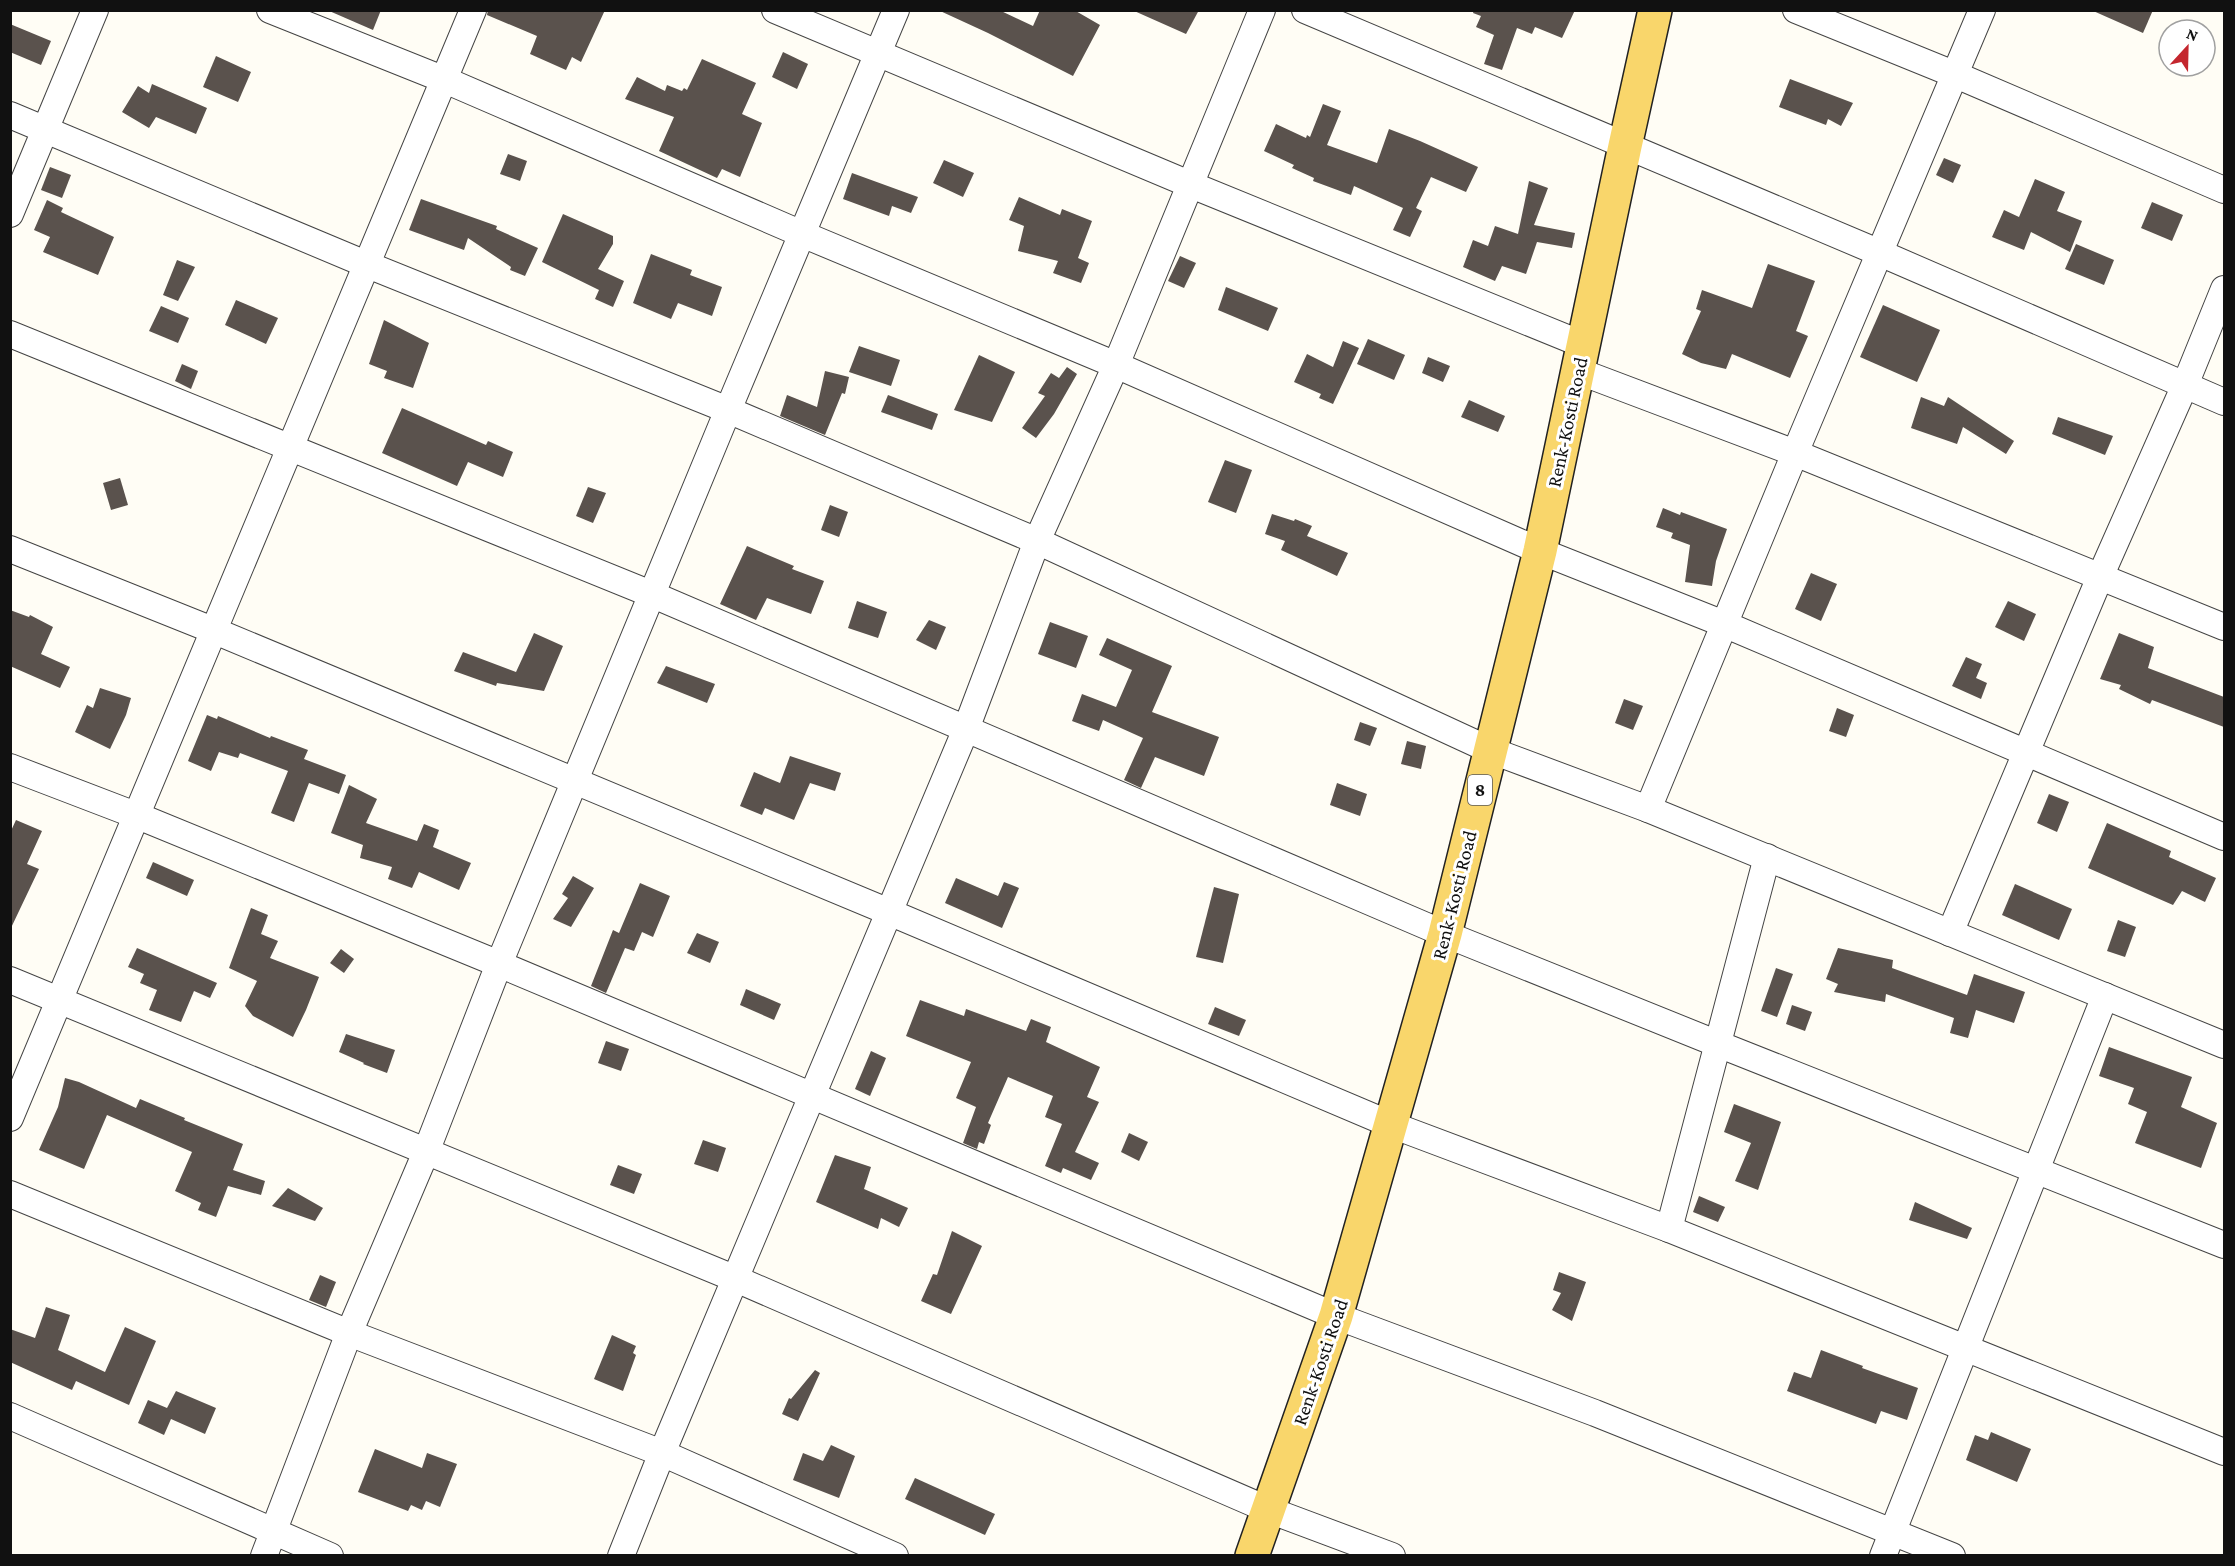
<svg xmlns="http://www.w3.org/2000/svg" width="2235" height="1566" font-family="'Crimson Pro',serif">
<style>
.building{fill:#5a524d}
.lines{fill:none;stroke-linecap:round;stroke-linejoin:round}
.minor-casing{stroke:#444;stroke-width:28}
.major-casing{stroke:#222;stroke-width:36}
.minor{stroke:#fff;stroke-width:26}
.major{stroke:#f9d66b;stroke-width:33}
.labels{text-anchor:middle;stroke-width:6;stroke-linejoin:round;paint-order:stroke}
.shield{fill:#fff;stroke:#585858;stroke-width:1.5}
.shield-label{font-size:18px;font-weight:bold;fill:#111}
.street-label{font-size:20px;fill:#111;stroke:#fff}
</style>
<rect width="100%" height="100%" fill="#fffdf5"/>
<g class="building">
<path d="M 327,10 L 381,10 L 373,30 Z"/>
<path d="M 488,10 L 605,10 L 581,62 L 572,57 L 566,70 L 530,54 L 537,36 L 487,15 Z"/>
<path d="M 938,10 L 999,10 L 1033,26 L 1040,10 L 1074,10 L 1100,25 L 1073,76 L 988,33 Z"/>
<path d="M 1132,10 L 1199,10 L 1186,34 Z"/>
<path d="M 1474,10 L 1575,10 L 1562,38 L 1535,27 L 1532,34 L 1517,28 L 1502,70 L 1484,64 L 1494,35 L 1476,27 L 1481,16 L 1473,13 Z"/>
<path d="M 2091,10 L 2153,10 L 2143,33 Z"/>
<path d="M 10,24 L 51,41 L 41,65 L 10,52 Z"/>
<path d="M 783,52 L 808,64 L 797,89 L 772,77 Z"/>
<path d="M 216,56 L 251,72 L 238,102 L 203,87 Z"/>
<path d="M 702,59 L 756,83 L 742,114 L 762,123 L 740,177 L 722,169 L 717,178 L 659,151 L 674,117 L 625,99 L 637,77 L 665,91 L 667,85 L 682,91 L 684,88 L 687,90 Z"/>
<path d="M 1790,79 L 1853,103 L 1841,126 L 1828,119 L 1826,125 L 1779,107 Z"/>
<path d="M 152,84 L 207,108 L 196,134 L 156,117 L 149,128 L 122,112 L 138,86 L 149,93 Z"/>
<path d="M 1323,104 L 1341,111 L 1327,145 L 1377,163 L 1389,129 L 1420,141 L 1478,167 L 1466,192 L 1431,177 L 1416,208 L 1422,211 L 1410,237 L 1393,230 L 1403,208 L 1354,186 L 1351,195 L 1313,181 L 1314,178 L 1292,168 L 1294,165 L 1264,151 L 1276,124 L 1306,138 L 1307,135 L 1310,137 Z"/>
<path d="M 508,154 L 527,161 L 520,181 L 500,174 Z"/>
<path d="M 1944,158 L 1961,165 L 1953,183 L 1936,175 Z"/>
<path d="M 944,160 L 974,173 L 963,197 L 933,183 Z"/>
<path d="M 50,167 L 71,175 L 62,198 L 41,190 Z"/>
<path d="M 852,173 L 918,197 L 911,213 L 892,206 L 889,216 L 843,199 Z"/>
<path d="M 2035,179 L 2065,192 L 2057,211 L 2082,221 L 2070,252 L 2031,232 L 2024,250 L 1992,237 L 2004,210 L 2019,217 Z"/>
<path d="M 1529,181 L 1548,188 L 1534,225 L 1575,233 L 1572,248 L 1537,242 L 1526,274 L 1502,266 L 1495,281 L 1463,267 L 1473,240 L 1488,246 L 1495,226 L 1518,234 Z"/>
<path d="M 1019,197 L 1060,215 L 1062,209 L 1092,221 L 1078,258 L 1089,263 L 1081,283 L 1053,273 L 1058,261 L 1018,251 L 1024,226 L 1009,220 Z"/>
<path d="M 421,199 L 497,226 L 496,229 L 538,248 L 525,276 L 510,270 L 511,267 L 468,238 L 464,250 L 409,230 Z"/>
<path d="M 47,200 L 63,208 L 61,212 L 114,237 L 98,275 L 43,252 L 50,237 L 34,230 Z"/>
<path d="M 2152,202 L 2183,215 L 2172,241 L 2141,228 Z"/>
<path d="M 563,214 L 613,236 L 613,244 L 598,269 L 624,281 L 613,307 L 595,299 L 599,290 L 542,262 Z"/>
<path d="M 2076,244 L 2114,260 L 2104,285 L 2065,269 Z"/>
<path d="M 651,254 L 692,270 L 690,275 L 722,287 L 712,316 L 678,303 L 671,319 L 633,303 Z"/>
<path d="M 1180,256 L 1196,263 L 1184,288 L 1168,281 Z"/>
<path d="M 177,260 L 195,267 L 178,301 L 163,295 Z"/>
<path d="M 1768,264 L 1815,281 L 1796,331 L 1808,336 L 1790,378 L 1732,354 L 1726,369 L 1701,363 L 1682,354 L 1701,311 L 1696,309 L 1702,290 L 1752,308 Z"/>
<path d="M 1226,287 L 1278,308 L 1268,331 L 1218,310 Z"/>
<path d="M 236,300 L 278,318 L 266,344 L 225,325 Z"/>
<path d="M 1883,305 L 1940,330 L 1917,382 L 1860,357 Z"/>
<path d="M 161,306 L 189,318 L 178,343 L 149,331 Z"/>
<path d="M 384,320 L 429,343 L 413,388 L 384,378 L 387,371 L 369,364 Z"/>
<path d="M 1368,339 L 1405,355 L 1394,380 L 1357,364 Z"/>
<path d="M 1343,341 L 1359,348 L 1333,404 L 1319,398 L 1321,394 L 1294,382 L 1307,354 L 1333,367 Z"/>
<path d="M 859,346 L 900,360 L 891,386 L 849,372 Z"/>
<path d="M 979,355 L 1015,372 L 992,422 L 954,410 Z"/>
<path d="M 1428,357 L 1450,366 L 1443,382 L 1422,373 Z"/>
<path d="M 182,364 L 198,371 L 191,389 L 175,381 Z"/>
<path d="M 1067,367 L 1077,374 L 1054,414 L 1036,438 L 1022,428 L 1045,396 L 1038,393 L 1051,373 L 1059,378 Z"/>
<path d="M 825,371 L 849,377 L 845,394 L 842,393 L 825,435 L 780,416 L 787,395 L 817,407 Z"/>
<path d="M 888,395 L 938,414 L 932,430 L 881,412 Z"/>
<path d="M 1921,397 L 1944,406 L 1948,397 L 2014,441 L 2006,454 L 1963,427 L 1957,444 L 1911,428 Z"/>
<path d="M 1469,400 L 1505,416 L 1498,432 L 1461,417 Z"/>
<path d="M 402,408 L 486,445 L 488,441 L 513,452 L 503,477 L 468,462 L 457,486 L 382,453 Z"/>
<path d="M 2058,417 L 2113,436 L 2105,455 L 2052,434 Z"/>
<path d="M 1225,460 L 1252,470 L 1236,513 L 1208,502 Z"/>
<path d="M 120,478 L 128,505 L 111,510 L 103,483 Z"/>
<path d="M 588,487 L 606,493 L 593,523 L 576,516 Z"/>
<path d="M 830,505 L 848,512 L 839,537 L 821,530 Z"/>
<path d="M 1663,508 L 1680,515 L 1681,512 L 1727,529 L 1716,561 L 1712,586 L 1685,582 L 1690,545 L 1671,538 L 1673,533 L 1656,527 Z"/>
<path d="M 1272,514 L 1294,521 L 1295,519 L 1312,526 L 1307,536 L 1348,553 L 1337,576 L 1281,550 L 1285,541 L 1265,534 Z"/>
<path d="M 747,546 L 794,566 L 792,569 L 824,581 L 811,614 L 767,598 L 756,620 L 720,604 Z"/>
<path d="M 1811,573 L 1837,584 L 1821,621 L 1795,609 Z"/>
<path d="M 857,601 L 887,612 L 878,638 L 848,628 Z"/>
<path d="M 2008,601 L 2036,614 L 2024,641 L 1995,627 Z"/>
<path d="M 10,610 L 29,617 L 30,615 L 53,627 L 41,654 L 70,667 L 60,688 L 10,666 Z"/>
<path d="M 929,620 L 946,627 L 936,650 L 916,640 Z"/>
<path d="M 1050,622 L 1088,636 L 1076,668 L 1038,654 Z"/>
<path d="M 534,633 L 563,646 L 544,691 L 497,683 L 496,686 L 454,671 L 463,652 L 516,672 Z"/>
<path d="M 2119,633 L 2154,647 L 2148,668 L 2224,697 L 2224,727 L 2152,700 L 2150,704 L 2119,689 L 2121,685 L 2100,679 Z"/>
<path d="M 1107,638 L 1172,666 L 1152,712 L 1219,737 L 1204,776 L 1155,757 L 1141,788 L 1124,780 L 1143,738 L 1103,720 L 1099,731 L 1072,721 L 1082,694 L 1116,707 L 1132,670 L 1099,655 Z"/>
<path d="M 1966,657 L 1982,664 L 1976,678 L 1987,683 L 1981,699 L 1952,686 Z"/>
<path d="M 666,666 L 715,684 L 707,703 L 657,683 Z"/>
<path d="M 100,688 L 131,698 L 126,715 L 110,749 L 75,732 L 87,705 L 93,708 Z"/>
<path d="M 1624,699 L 1643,706 L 1633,730 L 1615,723 Z"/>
<path d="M 1837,708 L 1854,715 L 1846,737 L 1829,731 Z"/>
<path d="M 207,715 L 217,719 L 218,716 L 270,738 L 271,736 L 308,750 L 304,759 L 346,775 L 339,794 L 309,783 L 294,822 L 271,813 L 288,771 L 240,753 L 238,758 L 219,752 L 211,771 L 188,761 Z"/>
<path d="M 1360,722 L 1377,728 L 1370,746 L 1354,740 Z"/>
<path d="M 1407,741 L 1426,746 L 1421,769 L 1401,764 Z"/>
<path d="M 790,756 L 841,773 L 835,791 L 810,783 L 794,820 L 765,808 L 762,815 L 740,806 L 754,772 L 780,783 Z"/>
<path d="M 1337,783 L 1367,794 L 1360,816 L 1330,805 Z"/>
<path d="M 349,785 L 377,799 L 366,823 L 417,841 L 424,824 L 439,830 L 433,847 L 471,863 L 459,890 L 419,872 L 412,888 L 388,879 L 392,867 L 360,858 L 363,845 L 331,833 Z"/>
<path d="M 2049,794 L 2069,802 L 2057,832 L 2037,823 Z"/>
<path d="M 16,820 L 42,831 L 27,864 L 39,869 L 10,930 L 10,833 Z"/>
<path d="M 2107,823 L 2171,851 L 2169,857 L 2216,878 L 2205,902 L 2182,891 L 2173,905 L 2088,868 Z"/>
<path d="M 153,862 L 194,880 L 187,896 L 146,878 Z"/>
<path d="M 573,876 L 594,888 L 571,927 L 553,919 L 568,898 L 562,894 Z"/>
<path d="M 956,878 L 998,896 L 1004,882 L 1019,888 L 1002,928 L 945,903 Z"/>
<path d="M 640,883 L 670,896 L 653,937 L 642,932 L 634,951 L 625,948 L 606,993 L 591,986 L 613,930 L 619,933 Z"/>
<path d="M 2015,884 L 2072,909 L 2059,940 L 2002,915 Z"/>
<path d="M 1214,887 L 1239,894 L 1223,963 L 1196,957 Z"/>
<path d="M 251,908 L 268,915 L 261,934 L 278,941 L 270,958 L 319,977 L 306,1010 L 293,1037 L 253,1016 L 245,1006 L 257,981 L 229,968 Z"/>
<path d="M 2118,920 L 2136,927 L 2125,957 L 2107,951 Z"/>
<path d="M 697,933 L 719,942 L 710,963 L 687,953 Z"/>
<path d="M 137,948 L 217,983 L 210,998 L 194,991 L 181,1022 L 149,1010 L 157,990 L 140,983 L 144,974 L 128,967 Z"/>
<path d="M 1838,948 L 1893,960 L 1892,968 L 1967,995 L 1974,974 L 2025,992 L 2014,1023 L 1976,1010 L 1968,1038 L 1950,1033 L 1954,1018 L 1886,994 L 1885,1002 L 1834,992 L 1838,984 L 1826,979 Z"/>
<path d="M 341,949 L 354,959 L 344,973 L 330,963 Z"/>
<path d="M 1776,968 L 1793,974 L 1777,1017 L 1761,1011 Z"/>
<path d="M 746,989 L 781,1004 L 774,1020 L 740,1005 Z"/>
<path d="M 920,1000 L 964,1016 L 966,1009 L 1026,1031 L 1031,1019 L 1051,1027 L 1046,1042 L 1100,1067 L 1087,1097 L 1099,1102 L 1075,1152 L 1099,1163 L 1091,1180 L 1063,1168 L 1061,1173 L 1045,1166 L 1062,1124 L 1045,1117 L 1053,1096 L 1008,1077 L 988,1123 L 991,1125 L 984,1144 L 979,1142 L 977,1149 L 963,1143 L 976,1107 L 956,1098 L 971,1062 L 906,1036 Z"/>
<path d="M 1792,1005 L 1812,1012 L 1805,1031 L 1786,1024 Z"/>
<path d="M 1215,1007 L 1246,1020 L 1239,1036 L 1208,1024 Z"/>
<path d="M 346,1034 L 395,1050 L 387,1073 L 363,1064 L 364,1063 L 339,1052 Z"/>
<path d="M 606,1041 L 629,1049 L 621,1071 L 598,1063 Z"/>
<path d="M 2109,1047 L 2192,1077 L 2181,1107 L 2217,1123 L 2201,1168 L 2135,1143 L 2147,1112 L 2128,1104 L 2134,1088 L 2099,1076 Z"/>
<path d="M 871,1051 L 886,1058 L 870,1096 L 855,1089 Z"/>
<path d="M 65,1078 L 79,1082 L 136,1108 L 140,1099 L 185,1118 L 184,1120 L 243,1144 L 233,1170 L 265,1181 L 261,1195 L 228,1186 L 216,1217 L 198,1210 L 201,1203 L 175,1191 L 192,1152 L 107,1115 L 84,1169 L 39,1150 L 58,1107 Z"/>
<path d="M 1734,1104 L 1781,1122 L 1758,1190 L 1735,1181 L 1751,1143 L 1724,1132 Z"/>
<path d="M 1129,1133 L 1148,1142 L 1139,1161 L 1121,1152 Z"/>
<path d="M 703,1140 L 726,1148 L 718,1172 L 694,1164 Z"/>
<path d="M 835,1155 L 871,1167 L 864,1189 L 908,1208 L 899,1227 L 881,1218 L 878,1229 L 816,1202 Z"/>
<path d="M 618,1165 L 642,1174 L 634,1194 L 610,1185 Z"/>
<path d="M 288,1188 L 323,1208 L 315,1221 L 272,1206 Z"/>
<path d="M 1699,1196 L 1725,1207 L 1718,1222 L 1693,1212 Z"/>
<path d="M 1915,1202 L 1972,1228 L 1967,1239 L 1909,1220 Z"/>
<path d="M 952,1231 L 982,1246 L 951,1314 L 921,1301 L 933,1274 L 937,1275 Z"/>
<path d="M 1559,1272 L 1586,1282 L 1572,1321 L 1552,1310 L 1561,1293 L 1553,1290 Z"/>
<path d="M 320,1275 L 336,1282 L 326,1307 L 309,1300 Z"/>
<path d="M 46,1307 L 70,1315 L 58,1350 L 105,1372 L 125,1327 L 156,1341 L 129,1405 L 76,1381 L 72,1390 L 10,1362 L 10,1329 L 35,1338 Z"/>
<path d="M 612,1335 L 636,1346 L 633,1353 L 636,1355 L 623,1391 L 594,1379 Z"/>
<path d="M 1821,1350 L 1863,1366 L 1862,1368 L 1918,1388 L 1907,1420 L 1881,1411 L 1876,1424 L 1787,1391 L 1794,1372 L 1811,1378 Z"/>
<path d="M 815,1370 L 820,1373 L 798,1421 L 782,1414 L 789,1398 L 791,1399 Z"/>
<path d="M 176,1391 L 216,1408 L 205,1434 L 171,1419 L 164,1435 L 138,1423 L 148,1400 L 167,1408 Z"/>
<path d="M 1991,1432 L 2031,1449 L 2017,1482 L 1966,1460 L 1975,1435 L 1988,1440 Z"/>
<path d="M 831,1445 L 855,1456 L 839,1498 L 793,1480 L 803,1453 L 823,1461 Z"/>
<path d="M 375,1449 L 422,1468 L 427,1453 L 457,1464 L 440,1507 L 426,1501 L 422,1510 L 411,1505 L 408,1511 L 358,1492 Z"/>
<path d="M 915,1478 L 995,1514 L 985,1535 L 905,1499 Z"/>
</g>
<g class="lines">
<defs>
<g id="minor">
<path d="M 270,10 L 445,80 L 802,234 L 1116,365 L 1540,551 L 1724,624 L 2224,837"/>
<path d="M 775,10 L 1189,184 L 1584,345"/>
<path d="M 1305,10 L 1880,253 L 2224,402"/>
<path d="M 1796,10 L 1956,75 L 2224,190"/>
<path d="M 10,115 L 368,265 L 728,410 L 1037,541 L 1490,750 L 1648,809 L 1795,453 L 1982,10"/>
<path d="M 10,214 L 95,10"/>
<path d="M 10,334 L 651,594 L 1445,934 L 1718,1044 L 2224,1245"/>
<path d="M 1578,371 L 1795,453 L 2224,627"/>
<path d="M 10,549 L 215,631 L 889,912 L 1392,1125 L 1669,1229 L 2224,1452"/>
<path d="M 10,767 L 138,816 L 499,964 L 1336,1316 L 1595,1413 L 1952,1556"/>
<path d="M 1648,809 L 2224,1045"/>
<path d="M 1950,933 L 2100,577 L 2185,385 L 2224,289"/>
<path d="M 10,980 L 736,1279 L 1269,1510 L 1392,1556"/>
<path d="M 10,1118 L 473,10"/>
<path d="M 10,1194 L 349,1333 L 662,1453 L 895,1556"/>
<path d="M 1669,1229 L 1767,857"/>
<path d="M 10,1416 L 330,1556"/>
<path d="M 264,1556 L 349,1333 L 426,1152 L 499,964 L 728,410 L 896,10"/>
<path d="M 621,1556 L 662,1453 L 966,729 L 1037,541 L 1116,365 L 1262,10"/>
<path d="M 1883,1556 L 2105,996"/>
</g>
<path id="major" d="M 1252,1556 L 1336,1316 L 1445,934 L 1540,551 L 1625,146 L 1655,10"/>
</defs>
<use href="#minor" class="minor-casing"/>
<use href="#major" class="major-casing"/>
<use href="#minor" class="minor"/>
<use href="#major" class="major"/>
</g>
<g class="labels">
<rect class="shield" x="1468" y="775" width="24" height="30" rx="4.5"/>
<g class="shield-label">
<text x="1480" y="796">8</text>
</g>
<g class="street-label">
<text transform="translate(1567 422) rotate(-78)" y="7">Renk-Kosti Road</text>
<text transform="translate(1454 895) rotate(-76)" y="7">Renk-Kosti Road</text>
<text transform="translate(1320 1362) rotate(-71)" y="7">Renk-Kosti Road</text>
</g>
</g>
<rect width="2235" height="1566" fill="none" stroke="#111111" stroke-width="24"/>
<g transform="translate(2187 48) rotate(22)"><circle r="28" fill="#ffffff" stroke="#a0a0a0" stroke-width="1.5"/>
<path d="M0-4.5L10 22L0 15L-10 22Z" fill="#c4262e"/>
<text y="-9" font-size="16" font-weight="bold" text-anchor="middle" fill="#111111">N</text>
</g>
</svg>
